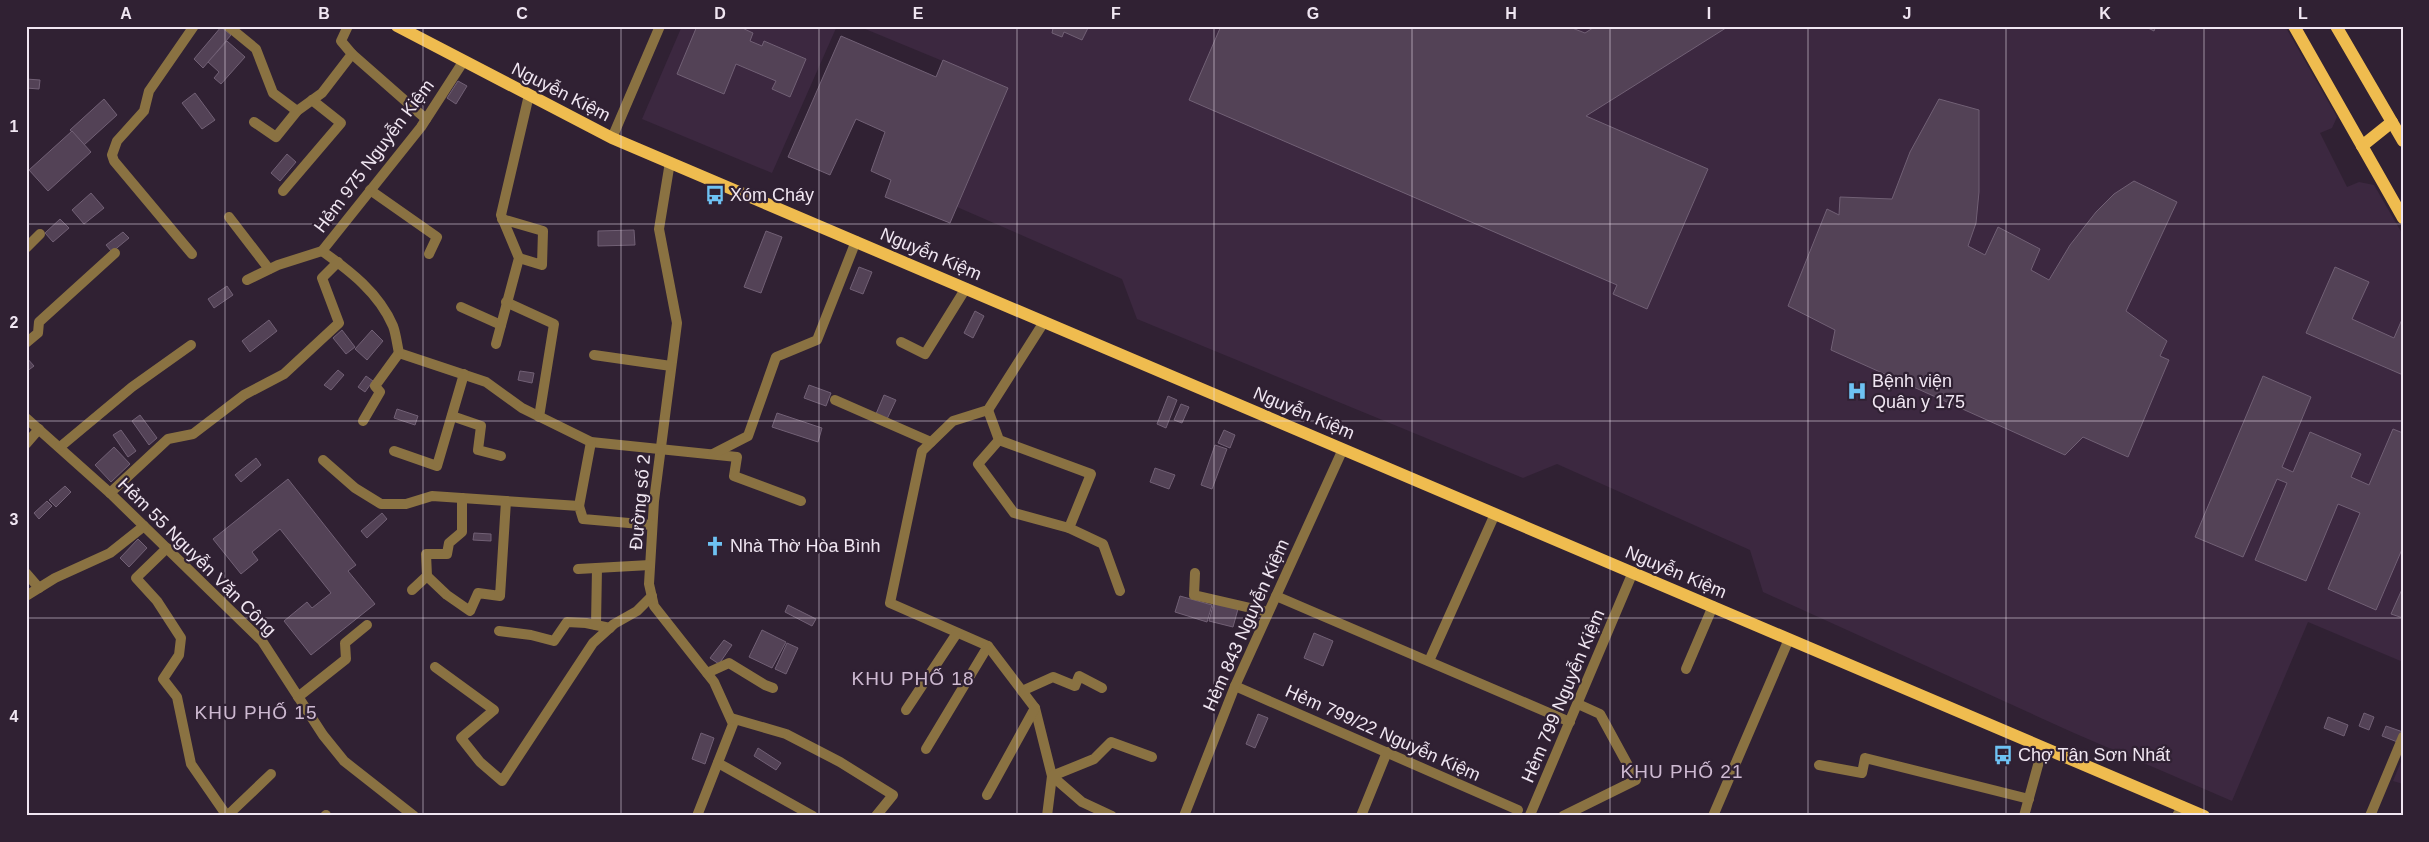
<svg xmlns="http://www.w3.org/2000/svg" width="2429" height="842" font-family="Helvetica,sans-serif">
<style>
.built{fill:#3c2840}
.building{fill:#534256;stroke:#716075}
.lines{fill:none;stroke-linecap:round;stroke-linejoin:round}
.minor{stroke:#8a7242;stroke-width:10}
.primary{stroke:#efbc4f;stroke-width:12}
.grid{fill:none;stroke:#f0e6f2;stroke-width:1;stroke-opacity:0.55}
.labels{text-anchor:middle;stroke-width:4.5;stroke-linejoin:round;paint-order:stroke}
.street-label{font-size:18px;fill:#f0e6f2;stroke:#302133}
.poi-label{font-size:18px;fill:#f0e6f2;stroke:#302133;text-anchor:start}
.neighbourhood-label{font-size:19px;letter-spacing:1px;fill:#cebad2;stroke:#302133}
.neatline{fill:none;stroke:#f0e6f2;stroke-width:2}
.grid-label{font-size:16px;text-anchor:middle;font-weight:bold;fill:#f0e6f2}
</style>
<rect width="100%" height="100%" fill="#302133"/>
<g class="built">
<path d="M 682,26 L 837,26 L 772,173 L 642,119 Z"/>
<path d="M 858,26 L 2285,26 L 2337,117 L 2332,128 L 2320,133 L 2347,187 L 2359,182 L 2374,185 L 2403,235 L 2403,662 L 2308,622 L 2232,801 L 2074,733 L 1763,592 L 1750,550 L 1557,464 L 1523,478 L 1137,319 L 1122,279 L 957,207 L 1008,88 Z"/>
<path d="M 2403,757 L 2403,784 L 2393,781 Z"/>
</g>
<g class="building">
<path d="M 697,26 L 738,26 L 753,33 L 750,41 L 762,46 L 764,41 L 806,59 L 790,97 L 772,89 L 776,81 L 736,64 L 724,94 L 677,74 Z"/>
<path d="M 1049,26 L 1089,26 L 1082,40 L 1064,32 L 1062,37 L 1052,33 L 1053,28 Z"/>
<path d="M 1221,26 L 1567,26 L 1585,33 L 1596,26 L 1729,26 L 1586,116 L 1708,169 L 1647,309 L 1613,294 L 1617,285 L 1189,100 Z"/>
<path d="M 2144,26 L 2156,26 L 2154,31 Z"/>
<path d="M 221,27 L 231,35 L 203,68 L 194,59 Z"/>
<path d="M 841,36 L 936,77 L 943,60 L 1008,88 L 950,223 L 885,197 L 891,180 L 871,171 L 885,132 L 856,119 L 830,175 L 788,157 Z"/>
<path d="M 227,41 L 245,57 L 221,84 L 214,78 L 219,72 L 208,62 Z"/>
<path d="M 26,79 L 40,80 L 39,89 L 26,88 Z"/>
<path d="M 458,81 L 467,86 L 456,104 L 447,98 Z"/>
<path d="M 195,93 L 215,120 L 202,129 L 182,103 Z"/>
<path d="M 104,99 L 117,115 L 84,145 L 70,130 Z"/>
<path d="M 1939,99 L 1979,110 L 1979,192 L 1976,223 L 1968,246 L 1985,255 L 1998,227 L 2040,249 L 2031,270 L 2049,280 L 2070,245 L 2096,212 L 2114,194 L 2134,181 L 2177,202 L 2126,311 L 2167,341 L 2160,356 L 2169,360 L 2128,457 L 2083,437 L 2065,455 L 1831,350 L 1835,330 L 1788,306 L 1827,209 L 1839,215 L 1840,197 L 1892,199 L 1910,152 Z"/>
<path d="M 72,131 L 91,152 L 48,191 L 29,170 Z"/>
<path d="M 287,154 L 296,162 L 280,181 L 271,173 Z"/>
<path d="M 91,193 L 104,208 L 84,224 L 72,210 Z"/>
<path d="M 60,219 L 69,228 L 53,242 L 45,233 Z"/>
<path d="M 634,230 L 635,245 L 598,246 L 598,231 Z"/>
<path d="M 766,231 L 782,237 L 761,293 L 744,287 Z"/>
<path d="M 123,232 L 129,238 L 112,252 L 106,245 Z"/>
<path d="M 859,267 L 872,272 L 863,294 L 850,289 Z"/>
<path d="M 2335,267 L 2369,282 L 2352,319 L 2394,338 L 2403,317 L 2403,375 L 2306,333 Z"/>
<path d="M 227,286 L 233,295 L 214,308 L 208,299 Z"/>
<path d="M 975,311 L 984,316 L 973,338 L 964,333 Z"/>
<path d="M 269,320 L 277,331 L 250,352 L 242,341 Z"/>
<path d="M 342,330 L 355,347 L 346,354 L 333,338 Z"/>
<path d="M 372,330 L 383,341 L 367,360 L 355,349 Z"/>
<path d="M 26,357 L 34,366 L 26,372 Z"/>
<path d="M 338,370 L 344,375 L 331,390 L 324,385 Z"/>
<path d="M 520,371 L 534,373 L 532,383 L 518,380 Z"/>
<path d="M 366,376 L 373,381 L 365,392 L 358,387 Z"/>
<path d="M 2263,376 L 2311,397 L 2282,467 L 2293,472 L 2310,432 L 2361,454 L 2351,477 L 2369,485 L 2393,429 L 2403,433 L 2403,547 L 2376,610 L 2328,589 L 2360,513 L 2338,504 L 2306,581 L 2255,560 L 2287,483 L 2277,479 L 2243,557 L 2195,537 Z"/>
<path d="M 809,385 L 831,393 L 826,406 L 804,398 Z"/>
<path d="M 884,395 L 896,400 L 887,419 L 876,414 Z"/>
<path d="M 1168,396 L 1177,400 L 1166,428 L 1157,424 Z"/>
<path d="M 1181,404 L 1189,407 L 1182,423 L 1174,420 Z"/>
<path d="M 397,409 L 418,416 L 415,425 L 394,418 Z"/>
<path d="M 777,413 L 822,428 L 818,442 L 772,427 Z"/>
<path d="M 140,415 L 157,438 L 149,445 L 132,421 Z"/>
<path d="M 121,430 L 136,451 L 128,457 L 113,435 Z"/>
<path d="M 1224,430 L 1235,435 L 1230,448 L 1218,443 Z"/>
<path d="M 1215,445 L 1227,449 L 1212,489 L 1201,485 Z"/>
<path d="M 114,447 L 130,464 L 111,482 L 95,465 Z"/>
<path d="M 256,458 L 261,465 L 241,482 L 235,475 Z"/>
<path d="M 1155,468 L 1175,475 L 1169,489 L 1150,482 Z"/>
<path d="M 288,479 L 356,565 L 348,571 L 375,604 L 311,655 L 284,621 L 307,602 L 312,608 L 331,593 L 280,529 L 252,552 L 258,560 L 241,574 L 213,539 Z"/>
<path d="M 65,486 L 71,492 L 56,507 L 49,500 Z"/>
<path d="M 47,501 L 52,506 L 39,519 L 34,513 Z"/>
<path d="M 382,513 L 387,519 L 367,538 L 361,531 Z"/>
<path d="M 474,533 L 491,534 L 491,541 L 473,540 Z"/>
<path d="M 138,539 L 147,548 L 129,567 L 120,558 Z"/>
<path d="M 2403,587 L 2403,618 L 2391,614 Z"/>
<path d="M 1180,596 L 1212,605 L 1207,622 L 1175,612 Z"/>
<path d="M 1214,602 L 1238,609 L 1233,627 L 1209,621 Z"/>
<path d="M 788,605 L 816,619 L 812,626 L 785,612 Z"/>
<path d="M 762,630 L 786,642 L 772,668 L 749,657 Z"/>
<path d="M 1314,633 L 1333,641 L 1323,666 L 1304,658 Z"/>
<path d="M 724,640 L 732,645 L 719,664 L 710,658 Z"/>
<path d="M 787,643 L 798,648 L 786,674 L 775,669 Z"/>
<path d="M 2364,713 L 2374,717 L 2369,730 L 2359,726 Z"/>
<path d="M 1258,714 L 1268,718 L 1255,748 L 1246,744 Z"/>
<path d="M 2328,717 L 2348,725 L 2344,736 L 2324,728 Z"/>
<path d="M 2386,726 L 2403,732 L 2400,743 L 2382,736 Z"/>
<path d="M 701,733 L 714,738 L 705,764 L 692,759 Z"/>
<path d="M 758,748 L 781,763 L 776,770 L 754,756 Z"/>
</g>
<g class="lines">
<g class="minor">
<path d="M 228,26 L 256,49 L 273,93 L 297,111"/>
<path d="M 352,54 L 426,119"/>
<path d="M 254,122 L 276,137 L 297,111 L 322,93 L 352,54 L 341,41 L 348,26"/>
<path d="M 612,138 L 660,26"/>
<path d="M 670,162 L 659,229 L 677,323 L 654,501 L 649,584 L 654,606 L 714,682 L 733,724 L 697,816"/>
<path d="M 370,190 L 437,237 L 429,254"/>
<path d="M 283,191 L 341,123 L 312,100"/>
<path d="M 229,217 L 269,269"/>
<path d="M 502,219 L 543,231 L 542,265 L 519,258"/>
<path d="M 26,248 L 40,234"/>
<path d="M 322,251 C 350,271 379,293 393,326 C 396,334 397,344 399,353 L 486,382 L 522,408 L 591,442 L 737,457 L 734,476 L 801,501"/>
<path d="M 192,254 L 114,161 L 112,155 L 117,141 L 144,111 L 149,91 L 194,26"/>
<path d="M 247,280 L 278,265 L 322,251 L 421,127 L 463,62"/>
<path d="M 506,302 L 554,324 L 539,417"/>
<path d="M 461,307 L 501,325"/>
<path d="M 1044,322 L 988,410 L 953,421 L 922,451 L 890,603 L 988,646 L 1035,708 L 1052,776 L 1047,816"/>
<path d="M 901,342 L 925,354 L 966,288"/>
<path d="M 26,343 L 38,333 L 39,322 L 115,253"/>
<path d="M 496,344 L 519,258 L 501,215 L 529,95"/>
<path d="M 594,355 L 671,366"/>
<path d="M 835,400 L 931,442"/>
<path d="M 988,410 L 999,440 L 1091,474 L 1069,528 L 1103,544 L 1120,591"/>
<path d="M 452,416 L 481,426 L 478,450 L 501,456"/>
<path d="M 26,418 L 110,493 L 262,641 L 323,735 L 344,761 L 414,816"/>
<path d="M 363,421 L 380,392 L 375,386 L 399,353"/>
<path d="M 999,440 L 978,464 L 1014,513 L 1069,528"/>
<path d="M 26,444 L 39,429"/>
<path d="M 60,447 L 132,387 L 191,345"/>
<path d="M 394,451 L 437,466 L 464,374"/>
<path d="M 713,454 L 748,436 L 776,357 L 817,340 L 856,241"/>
<path d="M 323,460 L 355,488 L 381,504 L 406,504 L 432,496 L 579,506 L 583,519 L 652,525"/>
<path d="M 110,493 L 168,439 L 193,434 L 244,395 L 284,374 L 339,323 L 322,278 L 338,262"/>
<path d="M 579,506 L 591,442"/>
<path d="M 167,548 L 136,578 L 157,601 L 181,638 L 179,655 L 163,679 L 177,697 L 191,764 L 227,816"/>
<path d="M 578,569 L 650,565"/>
<path d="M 26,573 L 39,588"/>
<path d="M 1195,573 L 1194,595 L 1268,612"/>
<path d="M 427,576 L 447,595 L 470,611 L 478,593 L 500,596 L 506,501"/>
<path d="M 412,590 L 427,576 L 426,554 L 447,554 L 449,543 L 462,532 L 462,498"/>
<path d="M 26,596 L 55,578 L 110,553 L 144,526"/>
<path d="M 1276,596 L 1570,722"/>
<path d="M 596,625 L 597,568"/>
<path d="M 499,631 L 531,635 L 554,641 L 567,622 L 586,623 L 610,628"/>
<path d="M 1429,661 L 1495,514"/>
<path d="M 435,667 L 494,710 L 461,738 L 480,762 L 502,781 L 593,643 L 614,624 L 637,611 L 652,596"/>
<path d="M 1686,669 L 1713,606"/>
<path d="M 707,673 L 729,663 L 765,685 L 773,688"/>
<path d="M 1235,686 L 1518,810"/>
<path d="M 1022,691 L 1053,677 L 1075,686 L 1079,676 L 1102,688"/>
<path d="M 298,697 L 346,659 L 345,643 L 367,625"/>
<path d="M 906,710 L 957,633"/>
<path d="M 731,718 L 786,734 L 840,762 L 893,795 L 876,816"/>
<path d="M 926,749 L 988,646"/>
<path d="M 718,763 L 813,816"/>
<path d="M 1819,765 L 1862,773 L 1865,758 L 2029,799"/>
<path d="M 987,795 L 1035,708"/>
<path d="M 1530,815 L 1633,572"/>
<path d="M 227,816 L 271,774"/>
<path d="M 325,816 L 326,815"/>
<path d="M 1112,816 L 1082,802 L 1052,776 L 1094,759 L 1111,742 L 1152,757"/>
<path d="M 1184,816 L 1235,686 L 1343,449"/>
<path d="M 1361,816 L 1387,752"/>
<path d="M 1563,816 L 1636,780 L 1600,714 L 1578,704"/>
<path d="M 1713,816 L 1789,639"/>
<path d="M 2024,816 L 2043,747"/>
<path d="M 2177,816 L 2182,806"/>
<path d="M 2370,816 L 2403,737"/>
</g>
<g class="primary">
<path d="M 397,26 L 612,138 L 2204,816"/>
<path d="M 2294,26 L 2403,218"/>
<path d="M 2336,26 L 2403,141"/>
<path d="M 2362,146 L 2392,122"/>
</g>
</g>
<path class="grid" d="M 225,26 L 225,816M 423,26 L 423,816M 621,26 L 621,816M 819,26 L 819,816M 1017,26 L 1017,816M 1214,26 L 1214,816M 1412,26 L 1412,816M 1610,26 L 1610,816M 1808,26 L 1808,816M 2006,26 L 2006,816M 2204,26 L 2204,816M 26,224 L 2403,224M 26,421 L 2403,421M 26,618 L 2403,618"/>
<defs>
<symbol id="bus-bare" viewBox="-9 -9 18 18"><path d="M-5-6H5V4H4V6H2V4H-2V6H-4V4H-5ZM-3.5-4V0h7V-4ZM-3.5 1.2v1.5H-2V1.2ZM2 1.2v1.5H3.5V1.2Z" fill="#6ec2f3" stroke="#302133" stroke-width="2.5" paint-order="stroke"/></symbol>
<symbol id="hospital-bare" viewBox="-9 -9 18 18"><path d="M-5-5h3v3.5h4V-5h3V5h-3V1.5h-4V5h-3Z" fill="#6ec2f3" stroke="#302133" stroke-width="2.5" paint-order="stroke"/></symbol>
<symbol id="church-bare" viewBox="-9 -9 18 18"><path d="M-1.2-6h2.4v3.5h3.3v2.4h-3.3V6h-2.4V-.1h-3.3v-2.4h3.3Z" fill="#6ec2f3" stroke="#302133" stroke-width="2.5" paint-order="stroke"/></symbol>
</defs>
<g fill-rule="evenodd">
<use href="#bus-bare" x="701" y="181" width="28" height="28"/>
<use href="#hospital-bare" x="1843" y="377" width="28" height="28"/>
<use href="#church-bare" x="701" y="532" width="28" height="28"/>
<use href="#bus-bare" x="1989" y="741" width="28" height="28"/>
</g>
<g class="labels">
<g class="street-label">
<text transform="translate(561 92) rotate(27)" y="6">Nguyễn Kiệm</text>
<text transform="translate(374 156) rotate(-53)" y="6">Hẻm 975 Nguyễn Kiệm</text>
<text transform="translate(931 254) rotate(23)" y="6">Nguyễn Kiệm</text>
<text transform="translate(1304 413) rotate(23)" y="6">Nguyễn Kiệm</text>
<text transform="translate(640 502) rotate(-85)" y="6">Đường số 2</text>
<text transform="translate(197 557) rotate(45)" y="6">Hẻm 55 Nguyễn Văn Công</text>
<text transform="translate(1676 572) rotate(23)" y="6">Nguyễn Kiệm</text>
<text transform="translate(1246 625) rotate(-66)" y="6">Hẻm 843 Nguyễn Kiệm</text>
<text transform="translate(1563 696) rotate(-67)" y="6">Hẻm 799 Nguyễn Kiệm</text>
<text transform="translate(1383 733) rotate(24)" y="6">Hẻm 799/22 Nguyễn Kiệm</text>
</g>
<g class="poi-label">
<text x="730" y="201">Xóm Cháy</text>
<text x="1872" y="387">Bệnh viện<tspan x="1872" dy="21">Quân y 175</tspan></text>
<text x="730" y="552">Nhà Thờ Hòa Bình</text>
<text x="2018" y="761">Chợ Tân Sơn Nhất</text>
</g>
<g class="neighbourhood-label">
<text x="913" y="685">KHU PHỐ 18</text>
<text x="256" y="719">KHU PHỐ 15</text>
<text x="1682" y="778">KHU PHỐ 21</text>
</g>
</g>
<rect width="2429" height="842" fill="none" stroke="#302133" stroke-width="55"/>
<rect x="28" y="28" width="2374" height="786" class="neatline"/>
<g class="grid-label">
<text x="126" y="19">A</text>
<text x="324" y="19">B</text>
<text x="522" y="19">C</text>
<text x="720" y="19">D</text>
<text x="918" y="19">E</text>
<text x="1116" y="19">F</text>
<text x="1313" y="19">G</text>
<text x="1511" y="19">H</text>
<text x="1709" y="19">I</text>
<text x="1907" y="19">J</text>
<text x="2105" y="19">K</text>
<text x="2303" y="19">L</text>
<text x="14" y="132">1</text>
<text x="14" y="328">2</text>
<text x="14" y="525">3</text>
<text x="14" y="722">4</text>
</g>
</svg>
